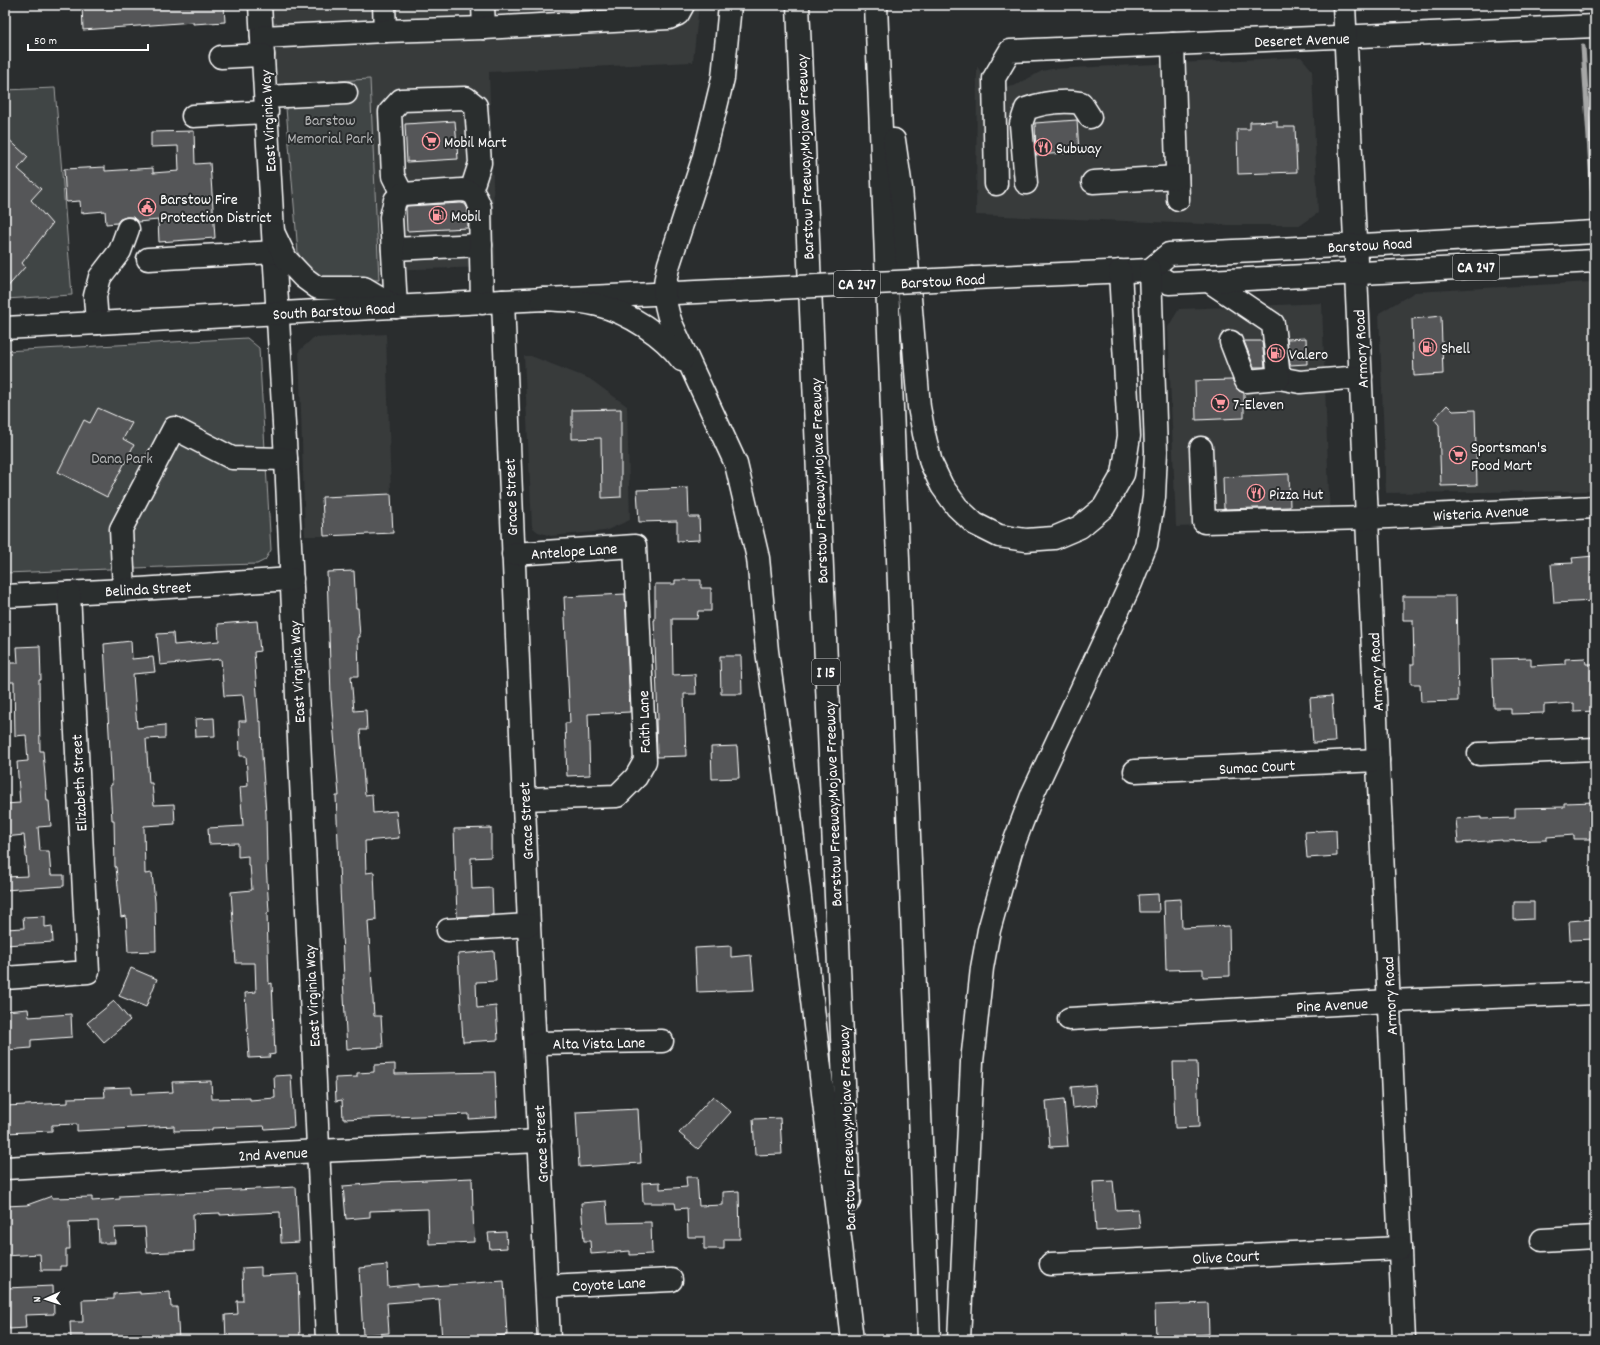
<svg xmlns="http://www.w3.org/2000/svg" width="1600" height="1345" font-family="Dekko,sans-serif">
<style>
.built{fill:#373a3b}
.green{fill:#414445;stroke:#a0a2a2}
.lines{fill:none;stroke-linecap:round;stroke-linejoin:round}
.stream{stroke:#a6a7a7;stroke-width:5}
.building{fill:#555758;stroke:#fff}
.minor-casing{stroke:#fff;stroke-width:25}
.major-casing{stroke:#fff;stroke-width:25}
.highway-casing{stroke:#fff;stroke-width:25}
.minor{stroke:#2a2d2e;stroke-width:22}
.major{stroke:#2a2d2e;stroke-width:22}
.highway{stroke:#2a2d2e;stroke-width:22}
.major-bridge-casing{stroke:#fff;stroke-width:25;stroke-linecap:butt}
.major-bridge{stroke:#2a2d2e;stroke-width:22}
.labels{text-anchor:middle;stroke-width:4;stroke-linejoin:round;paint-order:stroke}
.shield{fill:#2a2d2e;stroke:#bfc0c0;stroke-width:1}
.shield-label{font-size:15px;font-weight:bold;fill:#fff}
.street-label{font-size:16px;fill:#fff;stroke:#2a2d2e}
.park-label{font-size:16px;fill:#b3b4b5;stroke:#2a2d2e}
.poi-label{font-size:16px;fill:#fff;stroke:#2a2d2e;text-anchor:start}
</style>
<rect width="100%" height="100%" fill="#2a2d2e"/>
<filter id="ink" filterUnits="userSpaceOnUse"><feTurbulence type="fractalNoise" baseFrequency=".025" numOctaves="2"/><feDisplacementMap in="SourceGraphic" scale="8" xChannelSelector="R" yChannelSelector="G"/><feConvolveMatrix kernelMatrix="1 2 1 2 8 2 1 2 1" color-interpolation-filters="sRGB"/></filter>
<g filter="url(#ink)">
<g class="built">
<path d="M 268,5 L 699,5 L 693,62 L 489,72 L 496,267 L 379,270 L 370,79 L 272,84 Z"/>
<path d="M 1301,57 L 1312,70 L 1318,213 L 1301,225 L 1227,225 L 976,215 L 977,66 L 984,78 L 1004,87 L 1014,86 L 1042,71 L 1051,69 Z"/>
<path d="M 1590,282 L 1595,378 L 1595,491 L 1386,493 L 1379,313 L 1415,292 Z"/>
<path d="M 1322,303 L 1330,522 L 1176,527 L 1168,327 L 1179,309 Z"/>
<path d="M 386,334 L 391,494 L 324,536 L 305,536 L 299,351 L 313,338 Z"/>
<path d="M 524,356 L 531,356 L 590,379 L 627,406 L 630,520 L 605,531 L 551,536 L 538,532 L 532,527 Z"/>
</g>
<g class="green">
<path d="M 370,79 L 379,280 L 313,280 L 298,253 L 284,84 Z"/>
<path d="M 55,88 L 72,295 L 5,299 L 5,90 Z"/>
<path d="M 247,338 L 259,348 L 271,550 L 265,560 L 257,564 C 173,566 89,570 5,573 L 5,351 Z"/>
</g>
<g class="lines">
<g class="stream">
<path d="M 1581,5 L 1581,10"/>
<path d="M 1583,47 L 1594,214"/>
</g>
</g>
<g class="building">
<path d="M 82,5 L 224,5 L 225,22 L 193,24 L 193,22 L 83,30 Z"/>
<path d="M 1077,120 L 1079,152 L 1036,155 L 1035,123 Z"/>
<path d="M 455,121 L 458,159 L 407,162 L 405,124 Z"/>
<path d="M 1277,121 L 1277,127 L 1295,127 L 1297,172 L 1238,174 L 1237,129 L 1250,129 L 1250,122 Z"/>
<path d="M 194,131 L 195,164 L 210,163 L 215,238 L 159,242 L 158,220 L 138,222 L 133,217 L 126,217 L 120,219 L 117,223 L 106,224 L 105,211 L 81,213 L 80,201 L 66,202 L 64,169 L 105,167 L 105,171 L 153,168 L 153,173 L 179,171 L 178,146 L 151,147 L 151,132 Z"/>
<path d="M 5,136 L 28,157 L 18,169 L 41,189 L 31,200 L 52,224 L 22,263 L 25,267 L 5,290 Z"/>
<path d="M 461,203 L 465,204 L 468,209 L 468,228 L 407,231 L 406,208 L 407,206 Z"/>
<path d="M 1441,316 L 1443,374 L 1414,376 L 1412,319 Z"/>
<path d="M 1306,338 L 1307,364 L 1290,365 L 1287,339 Z"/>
<path d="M 1244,341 L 1262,341 L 1265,367 L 1254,367 Z"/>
<path d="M 1232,380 L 1239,391 L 1244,393 L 1244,418 L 1196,420 L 1195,381 Z"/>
<path d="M 1447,405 L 1453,411 L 1475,410 L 1477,485 L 1441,486 L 1439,425 L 1434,419 Z"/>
<path d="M 98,408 L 132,423 L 123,439 L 134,445 L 107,497 L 58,472 L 84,420 L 90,423 Z"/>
<path d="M 621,409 L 621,497 L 602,498 L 601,438 L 572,439 L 572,410 Z"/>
<path d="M 1289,474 L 1290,507 L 1224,509 L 1223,477 Z"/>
<path d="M 688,488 L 689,517 L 699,517 L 700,540 L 677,541 L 677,521 L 639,522 L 637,490 Z"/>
<path d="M 391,494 L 393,533 L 324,536 L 322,497 Z"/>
<path d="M 1594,556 L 1595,601 L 1554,603 L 1551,564 L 1573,563 L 1572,558 Z"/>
<path d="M 354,571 L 356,608 L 358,608 L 360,637 L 358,637 L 359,676 L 351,676 L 354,711 L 366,710 L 367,730 L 360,730 L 365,795 L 372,794 L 373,813 L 396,811 L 399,838 L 365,841 L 366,873 L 374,872 L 376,920 L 368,921 L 374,1016 L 381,1016 L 383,1047 L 347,1049 L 343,979 L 344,979 L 336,796 L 339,796 L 331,697 L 327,572 Z"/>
<path d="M 675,580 L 701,580 L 701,588 L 711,588 L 711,611 L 698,611 L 697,619 L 672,619 L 673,675 L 695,674 L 696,694 L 684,694 L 686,756 L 657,757 L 656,719 L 658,719 L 654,620 L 655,620 L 655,584 L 675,584 Z"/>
<path d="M 625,594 L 630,712 L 588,714 L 590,775 L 567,776 L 565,723 L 570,723 L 564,597 Z"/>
<path d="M 1403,596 L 1456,596 L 1458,701 L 1421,702 L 1420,684 L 1411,684 L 1411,664 L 1414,664 L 1413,620 L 1403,620 Z"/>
<path d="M 257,621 L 260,651 L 254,652 L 259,721 L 261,721 L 262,755 L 266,814 L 267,864 L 266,864 L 269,912 L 267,913 L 269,984 L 272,983 L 275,1054 L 269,1055 L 270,1057 L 249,1058 L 245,993 L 256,992 L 255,963 L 236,963 L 231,892 L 252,890 L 250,865 L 248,865 L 248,856 L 238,857 L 238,843 L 209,844 L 208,828 L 243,826 L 240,787 L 248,786 L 246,756 L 240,756 L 239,721 L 246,721 L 243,695 L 224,696 L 221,659 L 160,665 L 157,634 L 173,633 L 174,645 L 219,641 L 218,624 Z"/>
<path d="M 131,641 L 132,659 L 153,657 L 155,672 L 133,674 L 137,728 L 165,725 L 165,738 L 146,739 L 149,783 L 152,783 L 154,805 L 174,804 L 175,824 L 144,826 L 145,874 L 152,873 L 155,902 L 156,951 L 128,952 L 126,916 L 121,917 L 116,867 L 115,867 L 114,820 L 112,820 L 110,785 L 112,785 L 104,644 Z"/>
<path d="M 40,646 L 41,680 L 39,680 L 40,751 L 43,751 L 47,801 L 49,801 L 51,826 L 38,827 L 40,851 L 49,851 L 51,875 L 64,875 L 64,886 L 5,890 L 5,877 L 28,876 L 24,835 L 5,837 L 5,804 L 20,803 L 17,762 L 28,761 L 26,735 L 15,736 L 14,682 L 9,682 L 9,663 L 18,663 L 17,647 Z"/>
<path d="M 720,656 L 741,656 L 742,694 L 721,694 Z"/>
<path d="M 1531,658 L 1531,666 L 1565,664 L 1565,659 L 1585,658 L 1586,664 L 1595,664 L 1595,711 L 1574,712 L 1574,703 L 1544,705 L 1544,713 L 1511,714 L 1511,708 L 1494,708 L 1492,659 Z"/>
<path d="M 1332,696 L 1335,742 L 1313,743 L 1310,698 Z"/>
<path d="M 214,718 L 215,736 L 196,737 L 195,719 Z"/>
<path d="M 737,746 L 739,778 L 712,779 L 711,747 Z"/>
<path d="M 1595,802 L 1595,830 L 1592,830 L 1593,839 L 1574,839 L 1574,835 L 1547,837 L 1547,840 L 1502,841 L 1502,840 L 1458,843 L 1456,819 L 1481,817 L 1481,819 L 1515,818 L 1515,808 L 1564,807 L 1564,803 Z"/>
<path d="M 491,828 L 491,857 L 471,858 L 472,889 L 492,888 L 493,915 L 457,917 L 454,829 Z"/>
<path d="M 1336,830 L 1337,856 L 1307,858 L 1305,832 Z"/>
<path d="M 1158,894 L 1159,912 L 1140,912 L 1139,895 Z"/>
<path d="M 1181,899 L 1182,928 L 1229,926 L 1230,976 L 1203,977 L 1203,969 L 1166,970 L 1164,900 Z"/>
<path d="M 1514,902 L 1534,902 L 1534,919 L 1514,920 Z"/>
<path d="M 45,916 L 45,927 L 52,926 L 53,942 L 5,945 L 5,929 L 24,928 L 23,917 Z"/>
<path d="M 1595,919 L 1595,939 L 1570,940 L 1569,921 Z"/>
<path d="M 731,946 L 731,957 L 751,955 L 754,990 L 697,992 L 695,948 Z"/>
<path d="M 494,951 L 496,981 L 476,982 L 477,1008 L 496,1006 L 498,1040 L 463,1042 L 458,954 Z"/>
<path d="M 131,968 L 157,979 L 146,1007 L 119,996 Z"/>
<path d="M 114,1001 L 130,1020 L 104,1042 L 87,1023 Z"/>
<path d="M 28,1009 L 29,1017 L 71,1014 L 72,1037 L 31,1040 L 31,1048 L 7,1050 L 5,1011 Z"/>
<path d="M 1173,1062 L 1197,1062 L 1199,1127 L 1175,1128 Z"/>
<path d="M 395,1064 L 395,1074 L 495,1072 L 497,1117 L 469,1119 L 469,1114 L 343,1119 L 342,1100 L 336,1101 L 335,1078 L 357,1077 L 357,1073 L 374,1072 L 374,1065 Z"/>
<path d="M 291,1075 L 294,1127 L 265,1129 L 264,1126 L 212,1128 L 212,1130 L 174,1131 L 174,1126 L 77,1131 L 77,1124 L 52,1125 L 52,1131 L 5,1133 L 5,1106 L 68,1103 L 68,1098 L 105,1097 L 104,1088 L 131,1087 L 131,1094 L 173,1092 L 172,1082 L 211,1081 L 212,1099 L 250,1098 L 250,1100 L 275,1098 L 274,1076 Z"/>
<path d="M 1095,1085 L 1097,1105 L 1073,1108 L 1071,1087 Z"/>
<path d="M 713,1096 L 731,1112 L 698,1149 L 679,1133 Z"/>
<path d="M 1064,1099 L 1068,1146 L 1050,1147 L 1046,1101 Z"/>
<path d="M 638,1109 L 641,1163 L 579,1167 L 576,1112 Z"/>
<path d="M 780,1118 L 782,1154 L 755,1155 L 753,1119 Z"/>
<path d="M 686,1177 L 697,1177 L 699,1206 L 723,1205 L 723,1192 L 739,1191 L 740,1239 L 724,1239 L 724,1249 L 704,1249 L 704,1237 L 688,1237 L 687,1208 L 676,1209 L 675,1203 L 643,1203 L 642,1183 L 660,1182 L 660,1189 L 687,1187 Z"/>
<path d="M 472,1178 L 474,1242 L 429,1244 L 428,1209 L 370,1211 L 370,1217 L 346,1219 L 343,1186 L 381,1183 L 381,1182 Z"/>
<path d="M 1113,1181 L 1116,1210 L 1138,1209 L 1140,1228 L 1096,1231 L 1093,1182 Z"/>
<path d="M 296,1187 L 299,1242 L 281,1243 L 280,1212 L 220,1215 L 220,1213 L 193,1214 L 194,1251 L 147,1253 L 145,1227 L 114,1228 L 115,1243 L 99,1243 L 98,1221 L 69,1222 L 70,1249 L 66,1249 L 66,1266 L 60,1266 L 60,1270 L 41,1270 L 40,1254 L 5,1256 L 5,1206 L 27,1205 L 52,1196 L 52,1198 L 92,1197 L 92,1201 L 120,1199 L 120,1196 Z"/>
<path d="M 606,1201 L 608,1223 L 651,1222 L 652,1254 L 630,1255 L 630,1251 L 591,1254 L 590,1241 L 584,1241 L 581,1203 Z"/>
<path d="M 506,1232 L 507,1248 L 490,1249 L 488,1233 Z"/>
<path d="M 387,1265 L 388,1287 L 418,1284 L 418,1287 L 504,1281 L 507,1335 L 442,1340 L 439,1299 L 387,1303 L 389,1333 L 363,1335 L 359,1268 Z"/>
<path d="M 261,1267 L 261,1276 L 298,1274 L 300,1340 L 226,1340 L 225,1315 L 238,1314 L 237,1301 L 243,1301 L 242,1268 Z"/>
<path d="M 53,1286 L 54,1314 L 25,1315 L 26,1328 L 9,1329 L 6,1288 Z"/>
<path d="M 140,1292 L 140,1294 L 170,1292 L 171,1307 L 177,1307 L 179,1340 L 71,1340 L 70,1322 L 83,1322 L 82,1300 L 114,1299 L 114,1294 Z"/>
<path d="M 1208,1303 L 1209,1334 L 1194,1335 L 1195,1340 L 1156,1340 L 1155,1305 Z"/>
</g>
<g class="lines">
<defs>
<g id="minor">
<path d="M 260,5 L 286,459 L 327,1340"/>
<path d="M 384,5 L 385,31"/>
<path d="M 483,5 L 484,28"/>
<path d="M 262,37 L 385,31 L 484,28 L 669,18 L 678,14 L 683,5"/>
<path d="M 1173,44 L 1178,199"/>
<path d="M 221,57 L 263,55"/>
<path d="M 266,97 L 346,93"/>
<path d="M 193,116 L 267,112"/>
<path d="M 1093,182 L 1177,177"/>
<path d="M 1026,183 L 1021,124 L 1026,109 C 1045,102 1062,100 1081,103 L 1090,117"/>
<path d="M 996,184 L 994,78 L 1010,51 L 1595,26"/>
<path d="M 402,194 L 393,176 L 390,112 L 401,100 L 466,98 L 476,106 L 480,163 L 471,191"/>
<path d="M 393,249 L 481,245"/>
<path d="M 148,259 L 275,252"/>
<path d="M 1356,274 L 1404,1340"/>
<path d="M 1209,281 L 1273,324 L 1279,378 L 1300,382 L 1361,377"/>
<path d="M 503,301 L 529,925 L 549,1340"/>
<path d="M 396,307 L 391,217 L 395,200 L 402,194 L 462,190 C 474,192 476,195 480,207 L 482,303"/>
<path d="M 97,323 L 95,296 L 100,277 L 120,251 L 128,229"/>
<path d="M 1231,342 L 1246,381 L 1279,378"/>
<path d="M 1201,448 L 1204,522 L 1368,518 L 1595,507"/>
<path d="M 513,554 L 635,546 L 645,761 L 636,777 L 617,796 L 524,799"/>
<path d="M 124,590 L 121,529 L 174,428 L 232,458 L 286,459"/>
<path d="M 5,596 L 124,590 L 292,579"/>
<path d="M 1479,754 L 1595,749"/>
<path d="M 1135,771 L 1378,760"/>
<path d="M 448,930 L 529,925"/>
<path d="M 5,978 L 88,972 L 69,593"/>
<path d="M 1069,1019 L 1389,1001 L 1595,993"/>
<path d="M 535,1043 L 662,1041"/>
<path d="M 5,1168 L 318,1151 L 540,1141"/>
<path d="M 1542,1240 L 1595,1237"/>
<path d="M 1051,1264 L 1400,1248"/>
<path d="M 547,1286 L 671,1280"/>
</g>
<g id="major">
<path d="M 1344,5 L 1356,261"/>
<path d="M 274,234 L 286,259 L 303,277 L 318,288 L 364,288 L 396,307"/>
<path d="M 1150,270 L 1169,283 L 1595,261"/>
<path d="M 974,278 L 1150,270 L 1169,254 L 1382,244 L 1595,232"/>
<path d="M 5,328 L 503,301 L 739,290"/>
</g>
<g id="highway">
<path d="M 730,5 L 723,78 L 703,160 L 669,264 C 663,287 663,300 671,323 L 736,464 L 758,558 L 767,651 L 790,813 L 852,1340"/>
<path d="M 798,5 L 849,1201"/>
<path d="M 876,5 L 929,1340"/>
<path d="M 894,140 L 901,188 L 919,407 L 924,434 L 931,463 L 942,486 L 957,507 L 975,524 L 999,536 L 1026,540 L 1054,538 L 1080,527 L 1104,507 L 1123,474 L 1129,436 L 1120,271"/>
<path d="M 542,299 C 560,300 580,300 598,305 C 629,313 663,335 682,360"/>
<path d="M 959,1340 L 972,1062 L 982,968 L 989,930 L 1011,851 L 1033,793 L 1131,583 L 1146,545 L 1154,497 L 1156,451 L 1150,270"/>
</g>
</defs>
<use href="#minor" class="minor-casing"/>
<use href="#major" class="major-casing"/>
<use href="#highway" class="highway-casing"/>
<use href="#minor" class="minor"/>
<use href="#major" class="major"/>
<use href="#highway" class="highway"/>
<defs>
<path id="major-bridge" d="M 739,290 L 974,278"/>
</defs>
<use href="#major-bridge" class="major-bridge-casing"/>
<use href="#major-bridge" class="major-bridge"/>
</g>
</g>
<defs>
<symbol id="supermarket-ring" viewBox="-11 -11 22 22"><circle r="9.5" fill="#2a2d2e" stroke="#ff9aa2" stroke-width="1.5"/><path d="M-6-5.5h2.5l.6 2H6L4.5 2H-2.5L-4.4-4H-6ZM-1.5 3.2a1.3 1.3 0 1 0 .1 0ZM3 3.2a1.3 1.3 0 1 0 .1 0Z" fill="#ff9aa2"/></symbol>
<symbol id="restaurant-ring" viewBox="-11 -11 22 22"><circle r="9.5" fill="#2a2d2e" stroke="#ff9aa2" stroke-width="1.5"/><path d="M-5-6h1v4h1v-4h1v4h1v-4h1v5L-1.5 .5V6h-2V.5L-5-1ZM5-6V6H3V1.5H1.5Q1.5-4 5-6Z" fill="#ff9aa2"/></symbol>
<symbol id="civic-ring" viewBox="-11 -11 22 22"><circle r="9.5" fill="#2a2d2e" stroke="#ff9aa2" stroke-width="1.5"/><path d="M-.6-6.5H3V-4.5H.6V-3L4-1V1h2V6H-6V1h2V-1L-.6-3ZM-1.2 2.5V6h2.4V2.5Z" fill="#ff9aa2"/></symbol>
<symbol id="fuel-ring" viewBox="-11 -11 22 22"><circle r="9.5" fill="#2a2d2e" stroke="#ff9aa2" stroke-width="1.5"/><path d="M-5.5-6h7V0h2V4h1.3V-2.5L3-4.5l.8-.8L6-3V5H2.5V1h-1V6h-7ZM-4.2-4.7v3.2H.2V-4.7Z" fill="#ff9aa2"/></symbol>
</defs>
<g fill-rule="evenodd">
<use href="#supermarket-ring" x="421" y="131" width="20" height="20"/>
<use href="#restaurant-ring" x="1033" y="137" width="20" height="20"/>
<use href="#civic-ring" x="137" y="197" width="20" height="20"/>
<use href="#fuel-ring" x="428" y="205" width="20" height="20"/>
<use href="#fuel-ring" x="1418" y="337" width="20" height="20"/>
<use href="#fuel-ring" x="1266" y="343" width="20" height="20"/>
<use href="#supermarket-ring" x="1210" y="393" width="20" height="20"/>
<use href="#supermarket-ring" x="1448" y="445" width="20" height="20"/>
<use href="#restaurant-ring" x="1246" y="483" width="20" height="20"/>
</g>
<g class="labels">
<g class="shield">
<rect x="1453" y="254" width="46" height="26" rx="3"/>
<rect x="834" y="271" width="46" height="26" rx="3"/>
<rect x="812" y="659" width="28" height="26" rx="3"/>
</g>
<g class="shield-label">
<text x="1476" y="272">CA 247</text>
<text x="857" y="289">CA 247</text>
<text x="826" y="677">I 15</text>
</g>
<g class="street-label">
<text transform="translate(1302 39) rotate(-2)" y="6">Deseret Avenue</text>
<text transform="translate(267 121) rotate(-93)" y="6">East Virginia Way</text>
<text transform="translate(804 157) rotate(-92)" y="6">Barstow Freeway;Mojave Freeway</text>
<text transform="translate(1370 244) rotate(-3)" y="6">Barstow Road</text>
<text transform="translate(943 280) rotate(-3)" y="6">Barstow Road</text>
<text transform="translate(334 310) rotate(-3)" y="6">South Barstow Road</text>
<text transform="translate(1360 349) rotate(-93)" y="6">Armory Road</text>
<text transform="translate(818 481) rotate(-92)" y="6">Barstow Freeway;Mojave Freeway</text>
<text transform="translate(510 497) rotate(-92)" y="6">Grace Street</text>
<text transform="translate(1481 512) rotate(-3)" y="6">Wisteria Avenue</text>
<text transform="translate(574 550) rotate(-4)" y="6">Antelope Lane</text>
<text transform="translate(148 588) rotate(-3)" y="6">Belinda Street</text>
<text transform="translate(296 672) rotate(-93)" y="6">East Virginia Way</text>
<text transform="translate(1375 672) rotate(-93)" y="6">Armory Road</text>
<text transform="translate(643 722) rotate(-92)" y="6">Faith Lane</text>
<text transform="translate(1257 766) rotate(-3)" y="6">Sumac Court</text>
<text transform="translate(78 783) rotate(-93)" y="6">Elizabeth Street</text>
<text transform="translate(832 804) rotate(-92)" y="6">Barstow Freeway;Mojave Freeway</text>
<text transform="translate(525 821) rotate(-93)" y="6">Grace Street</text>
<text transform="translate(311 996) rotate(-93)" y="6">East Virginia Way</text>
<text transform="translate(1389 996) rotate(-93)" y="6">Armory Road</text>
<text transform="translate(1332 1004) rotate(-3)" y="6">Pine Avenue</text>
<text transform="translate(599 1042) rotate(-1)" y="6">Alta Vista Lane</text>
<text transform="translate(846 1128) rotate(-92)" y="6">Barstow Freeway;Mojave Freeway</text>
<text transform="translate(540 1144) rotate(-93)" y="6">Grace Street</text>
<text transform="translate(273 1153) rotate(-3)" y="6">2nd Avenue</text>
<text transform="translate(1226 1256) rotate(-3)" y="6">Olive Court</text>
<text transform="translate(609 1283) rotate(-3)" y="6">Coyote Lane</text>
</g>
<g class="park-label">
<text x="330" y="125">Barstow<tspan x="330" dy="18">Memorial Park</tspan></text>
<text x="122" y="463">Dana Park</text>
</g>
<g class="poi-label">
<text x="444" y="147">Mobil Mart</text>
<text x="1056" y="153">Subway</text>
<text x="160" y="204">Barstow Fire<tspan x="160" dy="18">Protection District</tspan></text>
<text x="451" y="221">Mobil</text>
<text x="1441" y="353">Shell</text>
<text x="1289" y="359">Valero</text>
<text x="1233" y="409">7-Eleven</text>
<text x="1471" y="452">Sportsman's<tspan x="1471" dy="18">Food Mart</tspan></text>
<text x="1269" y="499">Pizza Hut</text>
</g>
</g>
<rect width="1600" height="1345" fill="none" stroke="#2a2d2e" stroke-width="20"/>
<rect x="10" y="10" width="1580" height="1325" fill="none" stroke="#fff" stroke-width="1.5" filter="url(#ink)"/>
<g transform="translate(46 1299) rotate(267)" stroke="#2a2d2e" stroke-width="3" paint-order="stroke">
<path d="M0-3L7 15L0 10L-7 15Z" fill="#ffffff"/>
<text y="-6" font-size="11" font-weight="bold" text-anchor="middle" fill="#ffffff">N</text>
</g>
<path d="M28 44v6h120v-6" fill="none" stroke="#ffffff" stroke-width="2"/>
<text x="34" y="44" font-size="12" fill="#ffffff" stroke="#2a2d2e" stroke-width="3" paint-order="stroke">50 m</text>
</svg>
